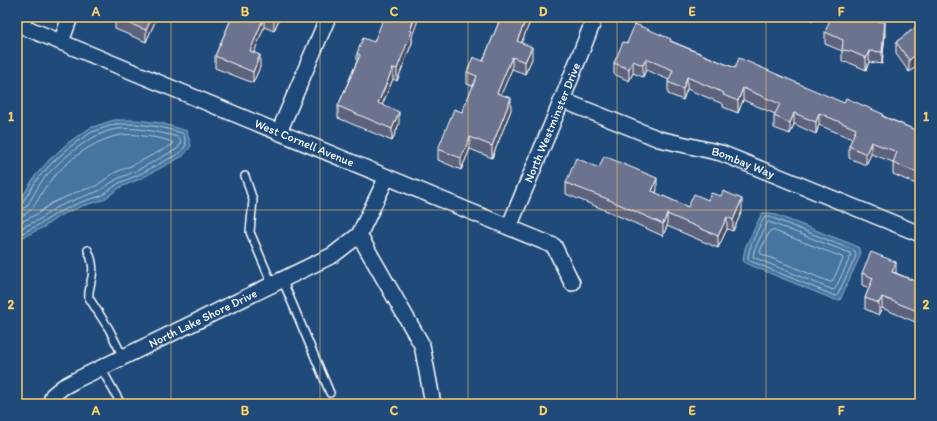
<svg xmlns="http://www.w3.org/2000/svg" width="937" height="421" font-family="Itim,sans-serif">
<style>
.water{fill:#4474a0;stroke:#8facc6}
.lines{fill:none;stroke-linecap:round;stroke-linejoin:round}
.shore{stroke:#b4c7d9;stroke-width:1}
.lane-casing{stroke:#fff;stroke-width:10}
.street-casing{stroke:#fff;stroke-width:18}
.lane{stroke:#1f4a7a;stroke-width:7}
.street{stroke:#1f4a7a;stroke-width:15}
.wall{fill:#5d637b;stroke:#fff}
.shaded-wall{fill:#4c5064;stroke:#fff}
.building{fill:#6c738f;stroke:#fff}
.grid{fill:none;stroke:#ffd166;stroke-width:1;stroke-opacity:0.55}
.labels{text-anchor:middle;stroke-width:3;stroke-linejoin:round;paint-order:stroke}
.street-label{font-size:12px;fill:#fff;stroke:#1f4a7a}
.neatline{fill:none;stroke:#ffd166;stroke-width:1.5}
.grid-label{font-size:13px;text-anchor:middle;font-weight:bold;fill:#ffd166}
</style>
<rect width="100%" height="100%" fill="#1f4a7a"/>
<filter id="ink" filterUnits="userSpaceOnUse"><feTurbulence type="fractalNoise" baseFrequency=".025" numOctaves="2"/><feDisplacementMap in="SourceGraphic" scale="8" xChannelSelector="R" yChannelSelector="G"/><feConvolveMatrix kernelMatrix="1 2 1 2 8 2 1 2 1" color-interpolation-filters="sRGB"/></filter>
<g filter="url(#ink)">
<g class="water">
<path d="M 114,120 L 137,120 L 161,123 L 187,131 L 191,146 L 183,156 L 140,179 L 121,187 L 103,200 L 82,206 L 59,216 L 44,227 L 17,240 L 17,203 L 22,197 L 35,176 L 49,160 L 69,142 L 90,128 Z"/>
<path d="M 762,213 L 771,213 L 854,245 L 859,248 L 860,256 L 840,300 L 835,300 L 745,263 L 743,260 L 745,248 Z"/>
</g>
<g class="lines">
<g class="shore">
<path d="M 17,205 L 20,205 L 22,203 L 38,178 L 52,163 L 72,145 L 92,132 L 115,124 L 137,124 L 160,127 L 182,133 L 184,135 L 186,145 L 180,153 L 138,175 L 119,183 L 101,196 L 81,202 L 57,213 L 42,223 L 17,236"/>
<path d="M 17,210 L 21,209 L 26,207 C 32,199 36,189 42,181 C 58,161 92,132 117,129 C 138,127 158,132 178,137 L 180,139 L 181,144 L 177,149 L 136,171 L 117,179 L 99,191 L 79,198 L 55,208 L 40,219 L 17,230"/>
<path d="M 17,216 C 34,216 38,196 47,185 C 63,164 90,142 116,136 C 124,134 135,134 143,136 C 153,137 164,138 173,143 L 172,145 L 133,165 L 114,173 L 96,186 L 77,192 L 52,203 L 37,214 L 17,224"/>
<path d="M 765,217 L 770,217 L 855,251 L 856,256 L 837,296 L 835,296 L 748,260 C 747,251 759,225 765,217 Z"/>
<path d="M 769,222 L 850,253 L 851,256 L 835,289 L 833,290 L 753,257 L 754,251 L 767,223 Z"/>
<path d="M 772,230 L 842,257 L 843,259 L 832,282 L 830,282 L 761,254 L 760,251 L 770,231 Z"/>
</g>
<defs>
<g id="lane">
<path d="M 245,176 L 253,200 L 250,232 L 272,284"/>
<path d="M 88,250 C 93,262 94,270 91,282 C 90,288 88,292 89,298 L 109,329 L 123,357"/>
<path d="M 282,279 L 330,393"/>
<path d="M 101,368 L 121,404"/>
</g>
<g id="street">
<path id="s1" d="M 17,24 L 554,246 L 572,283"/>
<path d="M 61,42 L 70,17"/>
<path id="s2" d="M 562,100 L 659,139 L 721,153 L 920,234"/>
<path d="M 279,132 L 328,17"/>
<path id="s3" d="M 509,227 L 562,100 L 595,17"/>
<path d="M 359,235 L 422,345 L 433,404"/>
<path id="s4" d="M 50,404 L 53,395 L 63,387 L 76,380 L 333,255 L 359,235 L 387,177"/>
</g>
</defs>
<use href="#lane" class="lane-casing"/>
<use href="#street" class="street-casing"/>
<use href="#lane" class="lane"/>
<use href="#street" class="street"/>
</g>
<g class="wall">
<path d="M 157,17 L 146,42 L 115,29 L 115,18 Z"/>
<path d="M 232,17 L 280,17 L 274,31 L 264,27 L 254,52 L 260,67 L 253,83 L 215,68 L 215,56 Z"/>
<path d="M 501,17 L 532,17 L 521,43 L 532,59 L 525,74 L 512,69 L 501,94 L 511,110 L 492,158 L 470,149 L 461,170 L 438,160 L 438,149 L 462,112 L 473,86 L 467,84 L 467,72 L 483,61 Z"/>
<path d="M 537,17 L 549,17 L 547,21 Z"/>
<path d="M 679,17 L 685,17 L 685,19 Z"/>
<path d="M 920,24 L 920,70 L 917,66 L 909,72 L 896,54 L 896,42 Z"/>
<path d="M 825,32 L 885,34 L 882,64 L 869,62 L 866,70 L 850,63 L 842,62 L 842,51 L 825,44 Z"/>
<path d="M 412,37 L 412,43 L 397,81 L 393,79 L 382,105 L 399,124 L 392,141 L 338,118 L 338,106 L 357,61 L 357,53 L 374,42 Z"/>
<path d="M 671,41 L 735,68 L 883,116 L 920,132 L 918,185 L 893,174 L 893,162 L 871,154 L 866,165 L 849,158 L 849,146 L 852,139 L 819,125 L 816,134 L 794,124 L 790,134 L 774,128 L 774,116 L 775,114 L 743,100 L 738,113 L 723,107 L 723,104 L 687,89 L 683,100 L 668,94 L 668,82 L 669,80 L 646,70 L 643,77 L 633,73 L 629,81 L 614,74 L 614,63 L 627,43 Z"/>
<path d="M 599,168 L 657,189 L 656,193 L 688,207 L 708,200 L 742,211 L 733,231 L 727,229 L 718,248 L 667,226 L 663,236 L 605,210 L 566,194 L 566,183 Z"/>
<path d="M 862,273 L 896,273 L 920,283 L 920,324 L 882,308 L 879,315 L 865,309 L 865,298 L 869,288 L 862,285 Z"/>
</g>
<g class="shaded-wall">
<path d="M 152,17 L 157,17 L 146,42 L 146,30 Z"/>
<path d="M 264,17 L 264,27 L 250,63 L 250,51 Z"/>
<path d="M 275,17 L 280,17 L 274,31 L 274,19 Z"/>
<path d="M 415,17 L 419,17 L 412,37 L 412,43 L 397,81 L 397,69 Z"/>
<path d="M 527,17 L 532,17 L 517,53 L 517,41 Z"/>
<path d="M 812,17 L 818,17 L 812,21 Z"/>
<path d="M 885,22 L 885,34 L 882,64 L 882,52 Z"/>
<path d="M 532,47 L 532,59 L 525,74 L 525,62 Z"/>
<path d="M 869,51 L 869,62 L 866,70 L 866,58 Z"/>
<path d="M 917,54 L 917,66 L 909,72 L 909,60 Z"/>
<path d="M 260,55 L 260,67 L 253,83 L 253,72 Z"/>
<path d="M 512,57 L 512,69 L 497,104 L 497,93 Z"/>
<path d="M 646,59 L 646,70 L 643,77 L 643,65 Z"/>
<path d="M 633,61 L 633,73 L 629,81 L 629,69 Z"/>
<path d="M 393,68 L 393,79 L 378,115 L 378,103 Z"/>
<path d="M 687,77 L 687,89 L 683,100 L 683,89 Z"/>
<path d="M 743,88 L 743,100 L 738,113 L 738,101 Z"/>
<path d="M 511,98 L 511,110 L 492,158 L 492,146 Z"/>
<path d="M 399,112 L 399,124 L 392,141 L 392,129 Z"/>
<path d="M 794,113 L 794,124 L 790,134 L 790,123 Z"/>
<path d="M 819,113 L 819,125 L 816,134 L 816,122 Z"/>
<path d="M 470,137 L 470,149 L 461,170 L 461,158 Z"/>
<path d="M 871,142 L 871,154 L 866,165 L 866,154 Z"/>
<path d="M 920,169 L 920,181 L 918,185 L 918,173 Z"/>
<path d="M 657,178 L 657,189 L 652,203 L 652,191 Z"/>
<path d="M 742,199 L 742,211 L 733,231 L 733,220 Z"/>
<path d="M 667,214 L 667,226 L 663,236 L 663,224 Z"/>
<path d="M 727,217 L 727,229 L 718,248 L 718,236 Z"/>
<path d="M 896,262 L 896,273 L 892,272 Z"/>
<path d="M 882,297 L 882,308 L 879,315 L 879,303 Z"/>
</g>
<g class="building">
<path d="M 116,17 L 152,17 L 146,30 L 115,18 Z"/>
<path d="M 232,17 L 264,17 L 250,51 L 260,55 L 253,72 L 215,56 Z"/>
<path d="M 268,17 L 275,17 L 274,19 Z"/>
<path d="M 384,17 L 415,17 L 410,30 L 412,31 L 397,69 L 393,68 L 378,103 L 399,112 L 392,129 L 338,106 L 360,55 L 357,53 L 363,38 L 374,42 Z"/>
<path d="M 501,17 L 527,17 L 517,41 L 532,47 L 525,62 L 512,57 L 497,93 L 511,98 L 492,146 L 470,137 L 461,158 L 438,149 L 454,109 L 462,112 L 477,76 L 467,72 L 473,57 L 483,61 Z"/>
<path d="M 831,17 L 839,17 L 842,18 L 885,22 L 882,52 L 869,51 L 866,58 L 850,51 L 842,50 L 843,40 L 825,32 Z"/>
<path d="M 635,24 L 671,39 L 670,41 L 735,68 L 739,58 L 844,103 L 846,98 L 883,114 L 882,116 L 920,132 L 920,169 L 918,173 L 893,163 L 897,152 L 871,142 L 866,154 L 849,146 L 856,129 L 819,113 L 816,122 L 794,113 L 790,123 L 774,116 L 780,104 L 743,88 L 738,101 L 723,95 L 724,93 L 687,77 L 683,89 L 668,82 L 673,70 L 646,59 L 643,65 L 633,61 L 629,69 L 614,63 L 623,42 L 627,43 Z"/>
<path d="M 920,24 L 920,58 L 917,54 L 909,60 L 896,42 Z"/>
<path d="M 604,156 L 657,178 L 652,191 L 688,207 L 694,194 L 708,200 L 711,193 L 721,196 L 723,191 L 742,199 L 733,220 L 727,217 L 718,236 L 667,214 L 663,224 L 605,198 L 566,183 L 576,158 L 599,168 Z"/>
<path d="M 871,252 L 896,262 L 892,272 L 920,283 L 920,312 L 882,297 L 879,303 L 865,298 L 873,278 L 862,273 Z"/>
</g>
</g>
<path class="grid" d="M 171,17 L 171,404M 320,17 L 320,404M 468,17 L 468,404M 617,17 L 617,404M 766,17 L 766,404M 17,210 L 920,210"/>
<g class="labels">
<g class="street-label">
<text dy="4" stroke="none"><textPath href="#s3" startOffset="113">North Westminster Drive</textPath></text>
<text dy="4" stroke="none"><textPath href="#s1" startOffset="311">West Cornell Avenue</textPath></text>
<text dy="4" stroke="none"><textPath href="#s2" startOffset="192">Bombay Way</textPath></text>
<text dy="4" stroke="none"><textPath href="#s4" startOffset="178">North Lake Shore Drive</textPath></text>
</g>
</g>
<rect width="937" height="421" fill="none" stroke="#1f4a7a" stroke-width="44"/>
<rect x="22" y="22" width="893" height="377" class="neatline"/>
<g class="grid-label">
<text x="96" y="16">A</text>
<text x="245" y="16">B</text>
<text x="394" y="16">C</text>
<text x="543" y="16">D</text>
<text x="692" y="16">E</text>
<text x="841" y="16">F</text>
<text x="11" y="121">1</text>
<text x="926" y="121">1</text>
<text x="11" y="309">2</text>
<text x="926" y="309">2</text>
<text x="96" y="415">A</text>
<text x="245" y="415">B</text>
<text x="394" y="415">C</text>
<text x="543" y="415">D</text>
<text x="692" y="415">E</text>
<text x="841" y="415">F</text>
</g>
</svg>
